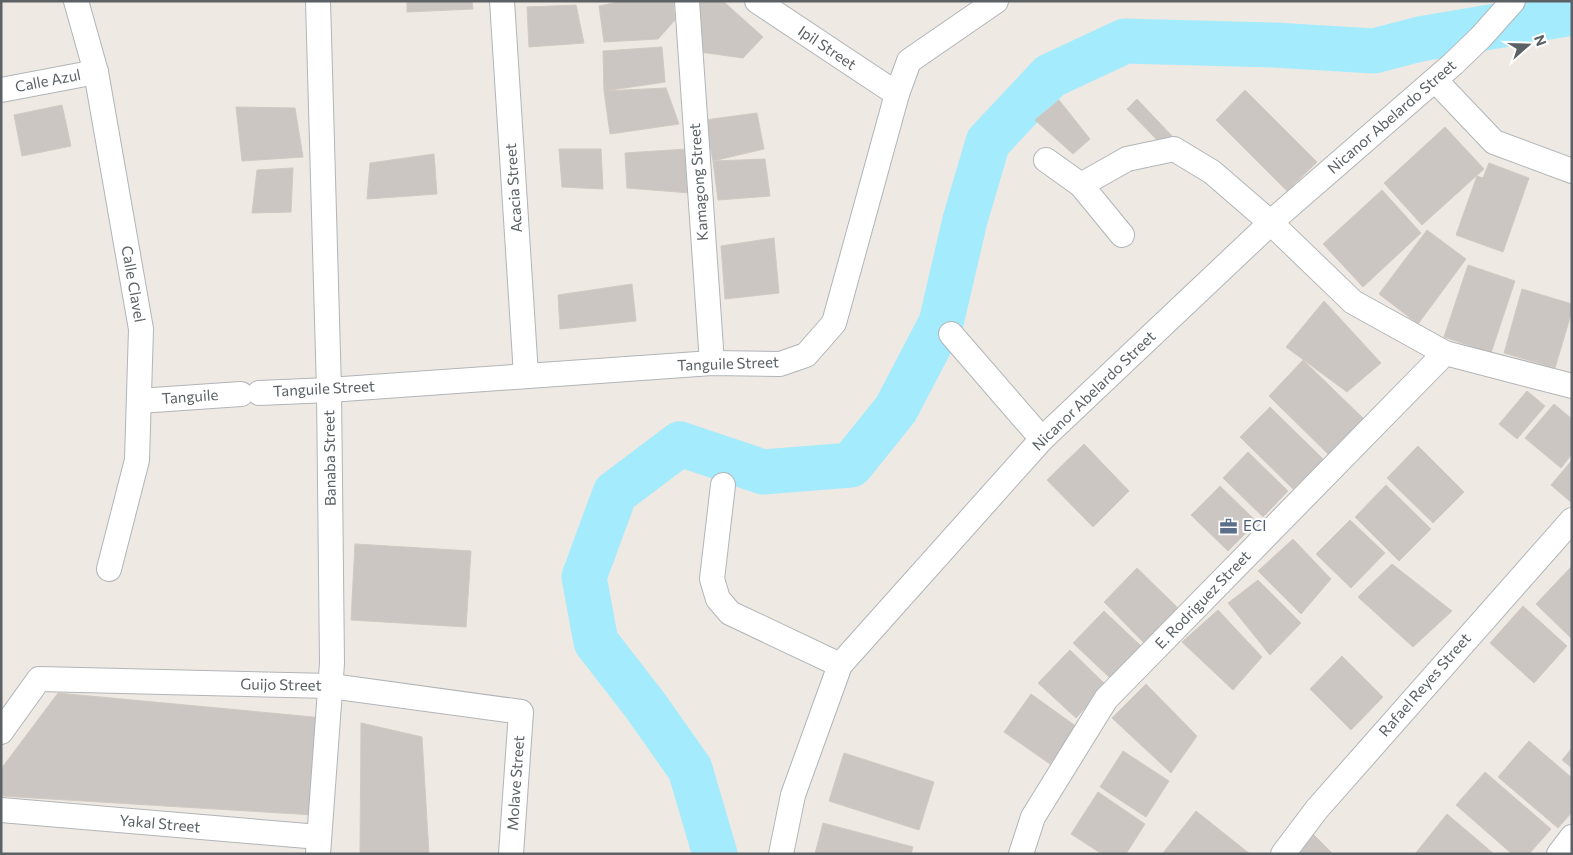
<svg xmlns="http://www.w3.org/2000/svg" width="1573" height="855" font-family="Commissioner,sans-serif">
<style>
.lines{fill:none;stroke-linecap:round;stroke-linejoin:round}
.river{stroke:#a4ebfd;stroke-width:45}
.building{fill:#cbc6c2;stroke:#d2c9c2}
.minor-casing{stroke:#b1b5b8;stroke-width:26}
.minor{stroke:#fff;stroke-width:24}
.labels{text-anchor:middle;stroke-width:4;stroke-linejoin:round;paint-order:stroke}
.street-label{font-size:15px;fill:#5b6164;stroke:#fff}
.service-label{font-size:15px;fill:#4e5e75;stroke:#fff;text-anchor:start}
</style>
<rect width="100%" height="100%" fill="#eee9e3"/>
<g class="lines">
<path class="river" d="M 715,854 L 690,769 L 645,705 L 596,642 L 584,577 L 615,493 L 680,444 L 763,472 L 851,465 L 896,409 L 941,323 L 965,220 L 988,142 L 1050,76 L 1125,41 L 1274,45 L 1374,51 L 1420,39 L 1572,13"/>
</g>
<g class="building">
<path d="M 407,1 L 472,1 L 473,9 L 407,12 Z"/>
<path d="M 623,1 L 673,1 L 675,20 L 658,39 L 604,42 L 599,6 Z"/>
<path d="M 699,1 L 723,1 L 763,37 L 743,58 L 700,52 L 697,4 Z"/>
<path d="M 576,5 L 584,43 L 529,47 L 527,7 Z"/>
<path d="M 662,47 L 665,82 L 604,91 L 603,51 Z"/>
<path d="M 666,88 L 679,124 L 610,134 L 604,91 Z"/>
<path d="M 1245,90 L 1317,162 L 1287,191 L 1216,120 Z"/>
<path d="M 1137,99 L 1172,136 L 1162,145 L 1127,109 Z"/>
<path d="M 1059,100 L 1090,139 L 1073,154 L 1035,120 Z"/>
<path d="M 62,105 L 71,146 L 22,156 L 14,115 Z"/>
<path d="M 236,107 L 295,108 L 303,157 L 242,161 Z"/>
<path d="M 757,113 L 764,149 L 713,161 L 705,120 Z"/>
<path d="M 1445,127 L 1484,169 L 1422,225 L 1384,183 Z"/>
<path d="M 559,149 L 601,149 L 603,189 L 562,187 Z"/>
<path d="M 687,149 L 690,193 L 627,188 L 625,153 Z"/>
<path d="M 434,154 L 437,194 L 367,199 L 370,163 Z"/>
<path d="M 765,159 L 770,196 L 718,200 L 713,161 Z"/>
<path d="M 1489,163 L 1529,178 L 1503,252 L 1456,235 L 1477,176 L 1483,178 Z"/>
<path d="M 293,168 L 291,212 L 252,213 L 257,170 Z"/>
<path d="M 1382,190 L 1421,233 L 1363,287 L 1323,244 Z"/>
<path d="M 1427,230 L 1466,259 L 1418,324 L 1379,294 Z"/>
<path d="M 774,238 L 779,293 L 725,299 L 721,246 Z"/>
<path d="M 1468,265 L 1515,281 L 1491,353 L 1444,337 Z"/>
<path d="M 632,284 L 636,321 L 560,329 L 558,295 Z"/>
<path d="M 1522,289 L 1572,304 L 1572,311 L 1555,368 L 1504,353 Z"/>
<path d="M 1324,301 L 1381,363 L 1347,392 L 1286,347 Z"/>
<path d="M 1303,360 L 1365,420 L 1330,456 L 1269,396 Z"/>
<path d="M 1527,391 L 1545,406 L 1517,439 L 1499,424 Z"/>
<path d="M 1554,404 L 1572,419 L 1572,454 L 1561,468 L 1525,438 Z"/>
<path d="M 1270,407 L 1323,459 L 1293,489 L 1240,437 Z"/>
<path d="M 1084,444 L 1129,491 L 1093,527 L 1047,480 Z"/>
<path d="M 1418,446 L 1464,492 L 1433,523 L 1387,478 Z"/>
<path d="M 1248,452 L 1288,491 L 1263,517 L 1223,478 Z"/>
<path d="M 1572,460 L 1572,503 L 1551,485 Z"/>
<path d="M 1386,485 L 1431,529 L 1399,561 L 1355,517 Z"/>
<path d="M 1220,486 L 1257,522 L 1228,551 L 1191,515 Z"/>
<path d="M 1350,520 L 1385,553 L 1351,588 L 1316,554 Z"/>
<path d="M 1293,539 L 1331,579 L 1301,614 L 1258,571 Z"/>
<path d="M 355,544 L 471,551 L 466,627 L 351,620 Z"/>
<path d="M 1392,564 L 1452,611 L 1413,647 L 1358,597 Z"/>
<path d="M 1571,567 L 1572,568 L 1572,639 L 1536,604 Z"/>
<path d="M 1137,568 L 1179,609 L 1145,644 L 1104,602 Z"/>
<path d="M 1258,580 L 1301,623 L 1270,655 L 1228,603 Z"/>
<path d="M 1523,606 L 1567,646 L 1534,683 L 1490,643 Z"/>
<path d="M 1218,610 L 1262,657 L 1233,690 L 1182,642 Z"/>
<path d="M 1104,611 L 1141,646 L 1110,678 L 1073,643 Z"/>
<path d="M 1070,650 L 1106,685 L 1076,718 L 1038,683 Z"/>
<path d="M 1342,656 L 1383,697 L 1351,730 L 1310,689 Z"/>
<path d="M 1146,684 L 1197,736 L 1171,773 L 1112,718 Z"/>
<path d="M 58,693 L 324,718 L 314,815 L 1,796 L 1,769 Z"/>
<path d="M 1031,694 L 1077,727 L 1050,764 L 1004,732 Z"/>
<path d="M 361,723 L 422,737 L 429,854 L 360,854 Z"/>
<path d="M 1529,741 L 1572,778 L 1572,812 L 1558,828 L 1498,777 Z"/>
<path d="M 1572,748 L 1572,768 L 1562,760 Z"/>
<path d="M 1123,751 L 1169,781 L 1146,817 L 1100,787 Z"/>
<path d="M 844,753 L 934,782 L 919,830 L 829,801 Z"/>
<path d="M 1485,772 L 1551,829 L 1529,854 L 1512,854 L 1456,805 Z"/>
<path d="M 1098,792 L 1145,824 L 1126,854 L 1102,854 L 1071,834 Z"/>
<path d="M 1196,811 L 1250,854 L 1163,853 Z"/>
<path d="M 1447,814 L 1494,854 L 1415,854 Z"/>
<path d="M 823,823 L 913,847 L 911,854 L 815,854 Z"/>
<path d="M 1312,833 L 1333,854 L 1297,854 Z"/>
</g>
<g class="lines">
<defs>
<g id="minor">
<path d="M 76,1 L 96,72 L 141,329 L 137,460 L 109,569"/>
<path d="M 502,1 L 526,375"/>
<path d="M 687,1 L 712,363"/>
<path d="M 757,1 L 897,94"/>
<path d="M 1435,80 L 1494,142 L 1572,171"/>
<path d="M 1,90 L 96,72"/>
<path d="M 1046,160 L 1081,185 L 1122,235"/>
<path d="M 1081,185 L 1127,159 L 1174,149 L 1212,172 L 1271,223 L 1353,302 L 1445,353 L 1572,386"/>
<path d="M 951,334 L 1042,439"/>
<path d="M 259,393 L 329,390 L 712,363 L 780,364 L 806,355 L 834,323 L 897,94 L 909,61 L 996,1"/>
<path d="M 139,401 L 241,394"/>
<path d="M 723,485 L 712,579 L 718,599 L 730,613 L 840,665"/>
<path d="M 1,732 L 39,679 L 331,686 L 521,712 L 511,854"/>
<path d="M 1,810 L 319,837"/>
<path d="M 318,854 L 332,663 L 329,390 L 318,1"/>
<path d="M 781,854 L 793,795 L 840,665 L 1042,439 L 1279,215 L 1453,64 L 1481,37 L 1513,1"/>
<path d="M 1021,854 L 1033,817 L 1106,699 L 1445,353"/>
<path d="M 1283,854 L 1317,809 L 1572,520"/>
<path d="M 1559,854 L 1572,837"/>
</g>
</defs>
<use href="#minor" class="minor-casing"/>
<use href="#minor" class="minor"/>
</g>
<defs>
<symbol id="office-bare" viewBox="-9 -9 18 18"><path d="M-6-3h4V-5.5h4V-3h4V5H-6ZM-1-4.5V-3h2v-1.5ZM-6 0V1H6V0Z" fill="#5c6f8a" stroke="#fff" stroke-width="2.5" paint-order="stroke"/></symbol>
</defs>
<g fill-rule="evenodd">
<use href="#office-bare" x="1216" y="514" width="25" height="25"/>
</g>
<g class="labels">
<g class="street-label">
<text transform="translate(827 48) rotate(34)" y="5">Ipil Street</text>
<text transform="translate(48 81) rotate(-11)" y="5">Calle Azul</text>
<text transform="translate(1392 117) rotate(-41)" y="5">Nicanor Abelardo Street</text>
<text transform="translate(699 182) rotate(-94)" y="5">Kamagong Street</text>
<text transform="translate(514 188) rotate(-94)" y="5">Acacia Street</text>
<text transform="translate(133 284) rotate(80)" y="5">Calle Clavel</text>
<text transform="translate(728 364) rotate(-2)" y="5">Tanguile Street</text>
<text transform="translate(324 389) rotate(-3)" y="5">Tanguile Street</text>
<text transform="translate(1094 391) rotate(-44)" y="5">Nicanor Abelardo Street</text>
<text transform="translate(190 397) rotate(-4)" y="5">Tanguile</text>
<text transform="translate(330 458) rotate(-91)" y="5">Banaba Street</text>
<text transform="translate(1203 600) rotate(-46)" y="5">E. Rodriguez Street</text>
<text transform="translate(281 685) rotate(1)" y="5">Guijo Street</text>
<text transform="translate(1425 685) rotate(-49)" y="5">Rafael Reyes Street</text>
<text transform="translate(516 783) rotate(-86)" y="5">Molave Street</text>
<text transform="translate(160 824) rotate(5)" y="5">Yakal Street</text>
</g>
<g class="service-label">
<text x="1243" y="531">ECI</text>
</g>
</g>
<rect width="1573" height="855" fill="none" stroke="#5b6164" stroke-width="5"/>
<g transform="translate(1528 45) rotate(70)" stroke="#ffffff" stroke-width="4" paint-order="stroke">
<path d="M0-4L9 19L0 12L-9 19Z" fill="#5b6164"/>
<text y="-8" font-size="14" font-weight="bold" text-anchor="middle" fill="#5b6164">N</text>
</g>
</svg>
